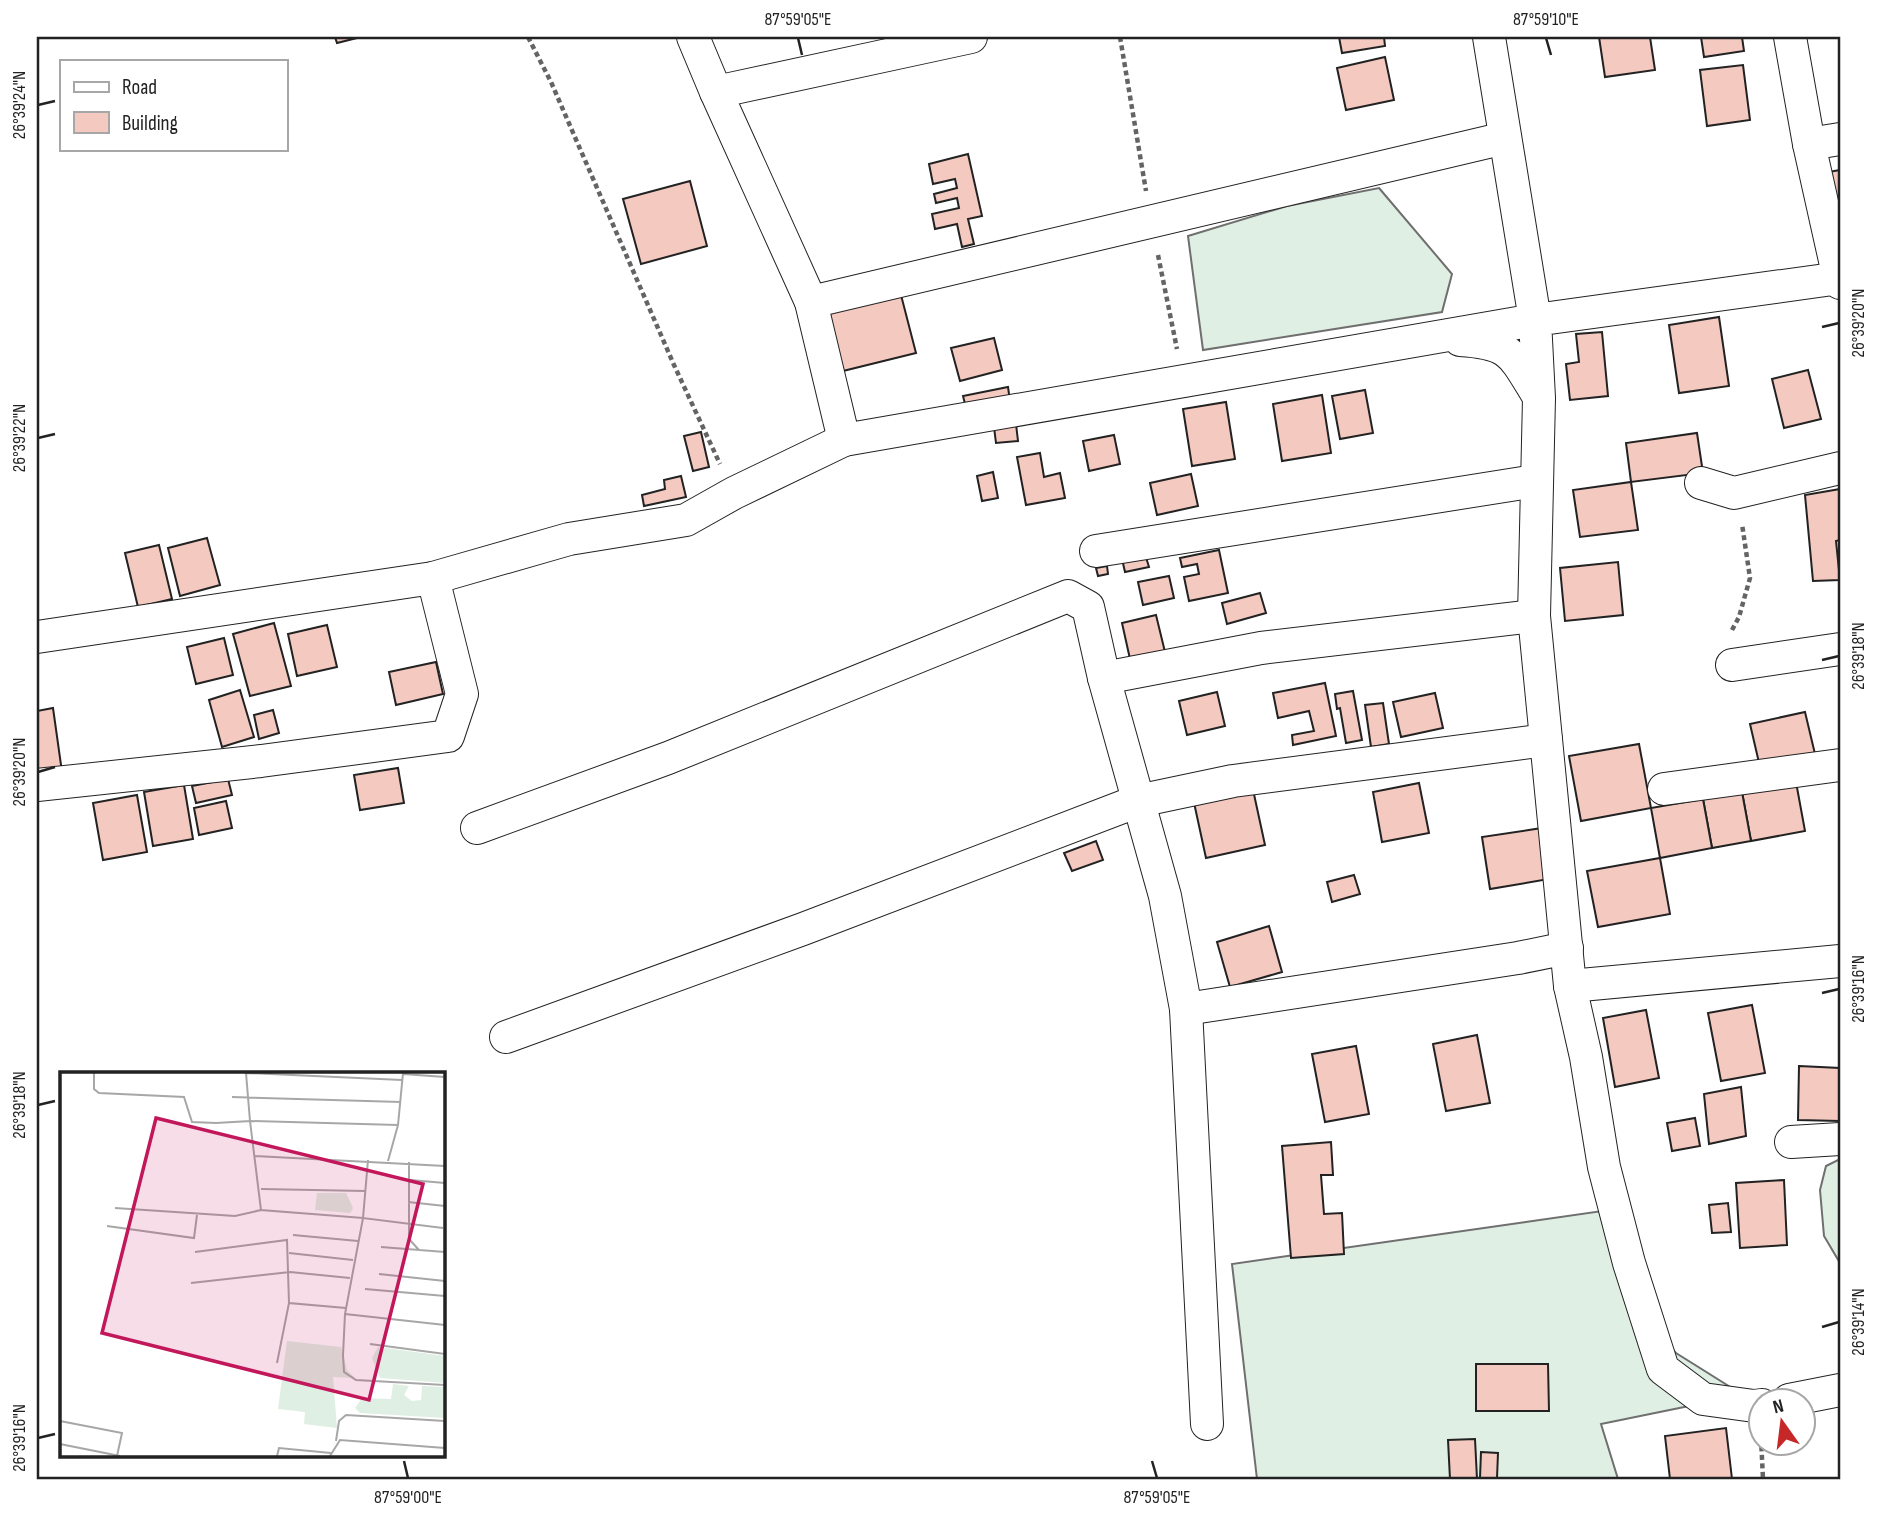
<svg xmlns="http://www.w3.org/2000/svg" width="1877" height="1516" font-family="'Sofia Sans Condensed',sans-serif">
<style>
.grass{fill:#e0efe3;stroke:#6f6f6f;stroke-width:2}
.building{fill:#f3c9c0;stroke:#222;stroke-width:2}
.lines{fill:none;stroke-linecap:round;stroke-linejoin:round}
.street-casing{stroke:#222;stroke-width:34}
.path{stroke:#646464;stroke-width:4.5;stroke-dasharray:5 3.5;stroke-linecap:butt}
.street{stroke:#fff;stroke-width:32}
.ticks{fill:none;stroke:#222;stroke-width:2.5}
.inset-road{fill:none;stroke:#a7a7a7;stroke-width:2}
.view{fill:#c2185b;fill-opacity:0.15;stroke:#c2185b;stroke-width:3.5}
.inset-edge{fill:none;stroke:#222;stroke-width:3.5}
.neatline{fill:none;stroke:#222;stroke-width:2.5}
.ticks-label{font-size:18px;text-anchor:middle;fill:#222}
</style>
<rect width="100%" height="100%" fill="#fff"/>
<g class="grass">
<path d="M 1379,188 L 1452,274 L 1442,312 L 1203,350 L 1188,236 L 1287,206 Z"/>
<path d="M 1840,1159 L 1840,1263 L 1824,1236 L 1820,1190 L 1826,1166 Z"/>
<path d="M 1602,1211 L 1638,1314 L 1676,1353 L 1743,1395 L 1601,1424 L 1618,1479 L 1257,1479 L 1232,1264 Z"/>
</g>
<g class="building">
<path d="M 335,37 L 361,37 L 337,43 Z"/>
<path d="M 1339,37 L 1384,37 L 1385,46 L 1342,53 Z"/>
<path d="M 1599,37 L 1650,37 L 1655,70 L 1605,77 Z"/>
<path d="M 1701,37 L 1742,37 L 1744,51 L 1704,57 Z"/>
<path d="M 1385,57 L 1394,100 L 1346,110 L 1337,68 Z"/>
<path d="M 1743,65 L 1750,120 L 1707,126 L 1700,70 Z"/>
<path d="M 968,154 L 982,216 L 968,219 L 974,244 L 962,247 L 957,224 L 935,229 L 932,214 L 959,208 L 957,198 L 936,203 L 934,194 L 957,188 L 955,179 L 933,184 L 929,164 Z"/>
<path d="M 1840,170 L 1840,216 L 1823,173 Z"/>
<path d="M 690,181 L 707,246 L 641,264 L 623,199 Z"/>
<path d="M 901,295 L 916,353 L 843,371 L 829,312 Z"/>
<path d="M 1719,317 L 1729,386 L 1679,393 L 1669,325 Z"/>
<path d="M 1602,332 L 1608,396 L 1570,400 L 1566,364 L 1579,362 L 1576,334 Z"/>
<path d="M 994,338 L 1002,370 L 960,381 L 951,348 Z"/>
<path d="M 1808,370 L 1821,419 L 1784,428 L 1772,379 Z"/>
<path d="M 1008,387 L 1010,401 L 965,404 L 963,396 Z"/>
<path d="M 1365,390 L 1373,433 L 1340,439 L 1332,396 Z"/>
<path d="M 1322,395 L 1331,453 L 1282,461 L 1273,404 Z"/>
<path d="M 1226,402 L 1235,459 L 1192,466 L 1183,409 Z"/>
<path d="M 1016,424 L 1018,441 L 996,443 L 994,427 Z"/>
<path d="M 701,432 L 709,467 L 693,471 L 684,436 Z"/>
<path d="M 1697,433 L 1703,473 L 1631,482 L 1626,443 Z"/>
<path d="M 1114,435 L 1120,464 L 1089,471 L 1083,441 Z"/>
<path d="M 1040,453 L 1044,477 L 1060,473 L 1065,498 L 1026,505 L 1017,457 Z"/>
<path d="M 993,472 L 998,498 L 982,501 L 977,476 Z"/>
<path d="M 1191,474 L 1198,506 L 1157,515 L 1150,483 Z"/>
<path d="M 681,476 L 686,497 L 644,506 L 642,495 L 665,489 L 664,480 Z"/>
<path d="M 1631,482 L 1638,530 L 1580,537 L 1573,490 Z"/>
<path d="M 1840,489 L 1840,540 L 1836,541 L 1840,580 L 1813,581 L 1805,495 Z"/>
<path d="M 207,538 L 220,585 L 180,596 L 168,548 Z"/>
<path d="M 159,545 L 172,599 L 138,607 L 125,553 Z"/>
<path d="M 1219,550 L 1228,593 L 1189,601 L 1184,577 L 1199,574 L 1197,564 L 1182,567 L 1180,558 Z"/>
<path d="M 1145,554 L 1149,567 L 1125,572 L 1122,559 Z"/>
<path d="M 1618,562 L 1623,615 L 1565,621 L 1560,568 Z"/>
<path d="M 1107,566 L 1108,574 L 1098,576 L 1096,568 Z"/>
<path d="M 1169,576 L 1174,598 L 1143,605 L 1138,582 Z"/>
<path d="M 1260,593 L 1266,613 L 1227,624 L 1222,603 Z"/>
<path d="M 1156,615 L 1165,652 L 1130,659 L 1122,623 Z"/>
<path d="M 274,623 L 291,686 L 250,696 L 233,634 Z"/>
<path d="M 327,625 L 337,667 L 297,676 L 288,634 Z"/>
<path d="M 224,638 L 233,675 L 196,684 L 187,647 Z"/>
<path d="M 436,662 L 443,694 L 396,705 L 389,672 Z"/>
<path d="M 1325,683 L 1336,736 L 1293,745 L 1292,735 L 1314,731 L 1309,711 L 1278,718 L 1273,693 Z"/>
<path d="M 240,690 L 254,737 L 222,747 L 209,700 Z"/>
<path d="M 1353,691 L 1362,740 L 1346,743 L 1340,708 L 1337,709 L 1335,694 Z"/>
<path d="M 1217,692 L 1225,726 L 1187,735 L 1179,701 Z"/>
<path d="M 1435,693 L 1443,728 L 1401,737 L 1393,702 Z"/>
<path d="M 1383,703 L 1389,744 L 1371,747 L 1365,705 Z"/>
<path d="M 53,708 L 62,772 L 37,776 L 37,711 Z"/>
<path d="M 273,710 L 279,733 L 259,739 L 254,715 Z"/>
<path d="M 1805,712 L 1815,754 L 1760,767 L 1750,724 Z"/>
<path d="M 1639,744 L 1651,808 L 1581,821 L 1569,756 Z"/>
<path d="M 398,768 L 404,803 L 360,810 L 354,775 Z"/>
<path d="M 228,779 L 232,795 L 196,803 L 192,786 Z"/>
<path d="M 1796,782 L 1805,831 L 1751,841 L 1742,792 Z"/>
<path d="M 1419,783 L 1429,833 L 1382,842 L 1373,792 Z"/>
<path d="M 184,785 L 193,839 L 153,846 L 144,792 Z"/>
<path d="M 1252,785 L 1265,845 L 1206,858 L 1193,798 Z"/>
<path d="M 1742,792 L 1751,841 L 1712,848 L 1703,799 Z"/>
<path d="M 137,795 L 147,852 L 103,860 L 93,803 Z"/>
<path d="M 1703,799 L 1712,848 L 1660,858 L 1651,808 Z"/>
<path d="M 226,801 L 232,828 L 199,835 L 194,808 Z"/>
<path d="M 1542,828 L 1549,879 L 1490,889 L 1482,837 Z"/>
<path d="M 1096,841 L 1103,860 L 1072,871 L 1064,853 Z"/>
<path d="M 1660,858 L 1670,914 L 1598,927 L 1587,871 Z"/>
<path d="M 1354,875 L 1360,894 L 1332,902 L 1327,882 Z"/>
<path d="M 1269,926 L 1282,972 L 1230,987 L 1217,942 Z"/>
<path d="M 1752,1005 L 1765,1073 L 1721,1081 L 1708,1013 Z"/>
<path d="M 1646,1010 L 1659,1078 L 1615,1087 L 1603,1018 Z"/>
<path d="M 1477,1035 L 1490,1103 L 1446,1111 L 1433,1044 Z"/>
<path d="M 1356,1046 L 1369,1114 L 1325,1122 L 1312,1054 Z"/>
<path d="M 1799,1066 L 1840,1068 L 1840,1121 L 1798,1120 Z"/>
<path d="M 1741,1087 L 1746,1136 L 1709,1144 L 1704,1094 Z"/>
<path d="M 1695,1118 L 1700,1146 L 1672,1151 L 1667,1123 Z"/>
<path d="M 1331,1142 L 1333,1175 L 1321,1175 L 1324,1214 L 1342,1213 L 1344,1254 L 1291,1258 L 1282,1146 Z"/>
<path d="M 1784,1180 L 1787,1245 L 1740,1248 L 1736,1183 Z"/>
<path d="M 1728,1203 L 1731,1232 L 1712,1233 L 1709,1205 Z"/>
<path d="M 1476,1364 L 1548,1364 L 1549,1411 L 1476,1411 Z"/>
<path d="M 1726,1428 L 1732,1479 L 1670,1479 L 1665,1436 Z"/>
<path d="M 1475,1439 L 1477,1479 L 1450,1479 L 1448,1440 Z"/>
<path d="M 1481,1452 L 1498,1453 L 1497,1478 L 1480,1478 Z"/>
</g>
<g class="lines">
<defs>
<g id="street">
<path d="M 693,37 L 716,92 L 811,302 L 844,440 L 1535,320 L 1489,37"/>
<path d="M 1790,37 L 1809,144 L 1840,283"/>
<path d="M 716,92 L 971,37"/>
<path d="M 1809,144 L 1840,139"/>
<path d="M 811,302 L 1505,138"/>
<path d="M 1460,340 C 1510,343 1512,353 1537,394"/>
<path d="M 1701,483 L 1734,493 L 1840,468"/>
<path d="M 1096,551 L 1535,481"/>
<path d="M 37,637 L 433,578 L 569,539 L 686,520 L 734,493 L 844,440"/>
<path d="M 1732,665 L 1840,649"/>
<path d="M 1104,678 L 1261,648 L 1534,616"/>
<path d="M 37,785 L 261,761 L 448,736 L 462,694 L 433,578"/>
<path d="M 1664,789 L 1840,765"/>
<path d="M 477,828 L 668,758 L 1068,596 L 1088,607 L 1104,678 L 1165,896 L 1186,1009 L 1518,958 L 1567,948"/>
<path d="M 1570,986 L 1840,961"/>
<path d="M 1186,1009 L 1207,1424"/>
<path d="M 506,1037 L 803,929 L 1138,801 L 1233,781 L 1546,740"/>
<path d="M 1791,1142 L 1840,1139"/>
<path d="M 1789,1400 L 1840,1390"/>
<path d="M 1762,1405 L 1754,1406 L 1703,1399 L 1663,1369 L 1629,1263 L 1604,1167 L 1586,1057 L 1570,986 L 1534,616 L 1539,398 L 1535,320 L 1840,278"/>
</g>
</defs>
<use href="#street" class="street-casing"/>
<g class="path">
<path d="M 528,37 L 551,82 L 674,365 L 720,464"/>
<path d="M 1120,37 L 1146,191"/>
<path d="M 1158,255 L 1177,349"/>
<path d="M 1732,630 L 1739,617 L 1750,578 L 1742,524"/>
<path d="M 1761,1438 L 1763,1479"/>
</g>
<use href="#street" class="street"/>
</g>
<path class="ticks" d="M 798,38 L 802,55M 1546,38 L 1551,55M 38,105 L 55,101M 1822,327 L 1839,323M 38,438 L 55,434M 1822,660 L 1839,656M 38,772 L 55,767M 1822,993 L 1839,989M 38,1105 L 55,1101M 1822,1327 L 1839,1322M 38,1438 L 55,1434M 404,1461 L 408,1478M 1152,1461 L 1157,1478"/>
<g transform="translate(60 1072)">
<rect width="385" height="385" fill="#fff"/>
<path d="M 257,121 L 286,121 L 293,136 L 290,141 L 255,138 ZM 227,269 L 281,275 L 287,298 L 295,306 L 273,305 L 277,356 L 244,352 L 245,340 L 218,337 ZM 318,275 L 385,284 L 385,311 L 320,306 L 312,286 ZM 333,312 L 349,314 L 344,323 L 352,329 L 361,328 L 362,314 L 385,315 L 385,346 L 300,341 L 295,336 L 302,326 L 331,327 Z" fill="#e0efe3"/>
<path class="inset-road" d="M 34,1 L 34,17 L 39,21 L 124,25 L 132,50 L 156,51 L 190,49 L 186,1 L 342,8M 343,2 L 385,5M 172,25 L 341,30M 195,84 L 385,94M 308,88 L 303,146 L 201,138 L 190,49 L 338,53M 328,89 L 338,53 L 343,1M 349,90 L 349,167 L 359,178M 350,108 L 385,111M 201,117 L 305,119M 348,130 L 385,134M 55,136 L 175,144 L 201,138M 47,154 L 134,166 L 137,143M 383,156 L 303,146 L 285,242 L 283,283 L 284,300 L 296,308 L 385,313M 233,163 L 298,169M 321,175 L 385,180M 135,180 L 227,168 L 229,231 L 286,236M 229,181 L 293,188M 319,202 L 385,209M 131,211 L 230,200 L 290,206M 305,217 L 385,224M 285,242 L 385,253M 310,272 L 385,282M 217,291 L 229,231M 0,349 L 62,361 L 57,384M 276,369 L 279,349 L 286,343 L 385,349M 0,372 L 60,384M 217,384 L 219,376 L 271,381M 270,384 L 280,368 L 385,376"/>
<path class="view" d="M 96,46 L 363,112 L 309,328 L 42,261 Z"/>
<rect width="385" height="385" class="inset-edge"/>
</g>
<rect width="1877" height="1516" fill="none" stroke="#ffffff" stroke-width="77"/>
<rect x="60" y="60" width="228" height="91" fill="#ffffff" stroke="#a7a7a7" stroke-width="2"/>
<rect x="74" y="82" width="35" height="10" fill="#ffffff" stroke="#a7a7a7" stroke-width="2"/>
<text x="122" y="94" font-size="21" fill="#222222">Road</text>
<rect x="74" y="112" width="35" height="21" fill="#f3c9c0" stroke="#a7a7a7" stroke-width="2"/>
<text x="122" y="130" font-size="21" fill="#222222">Building</text>
<g transform="translate(1782 1422) rotate(346)"><circle r="33" fill="#ffffff" stroke="#a7a7a7" stroke-width="2"/>
<path d="M0-5L12 26L0 18L-12 26Z" fill="#c62828"/>
<text y="-10" font-size="19" font-weight="bold" text-anchor="middle" fill="#222222">N</text>
</g>
<rect x="38" y="38" width="1801" height="1440" class="neatline"/>
<g class="ticks-label">
<text x="798" y="25">87°59'05"E</text>
<text x="1546" y="25">87°59'10"E</text>
<text transform="translate(19 105) rotate(-90)" y="6">26°39'24"N</text>
<text transform="translate(1858 323) rotate(-90)" y="6">26°39'20"N</text>
<text transform="translate(19 438) rotate(-90)" y="6">26°39'22"N</text>
<text transform="translate(1858 656) rotate(-90)" y="6">26°39'18"N</text>
<text transform="translate(19 772) rotate(-90)" y="6">26°39'20"N</text>
<text transform="translate(1858 989) rotate(-90)" y="6">26°39'16"N</text>
<text transform="translate(19 1105) rotate(-90)" y="6">26°39'18"N</text>
<text transform="translate(1858 1322) rotate(-90)" y="6">26°39'14"N</text>
<text transform="translate(19 1438) rotate(-90)" y="6">26°39'16"N</text>
<text x="408" y="1503">87°59'00"E</text>
<text x="1157" y="1503">87°59'05"E</text>
</g>
</svg>
